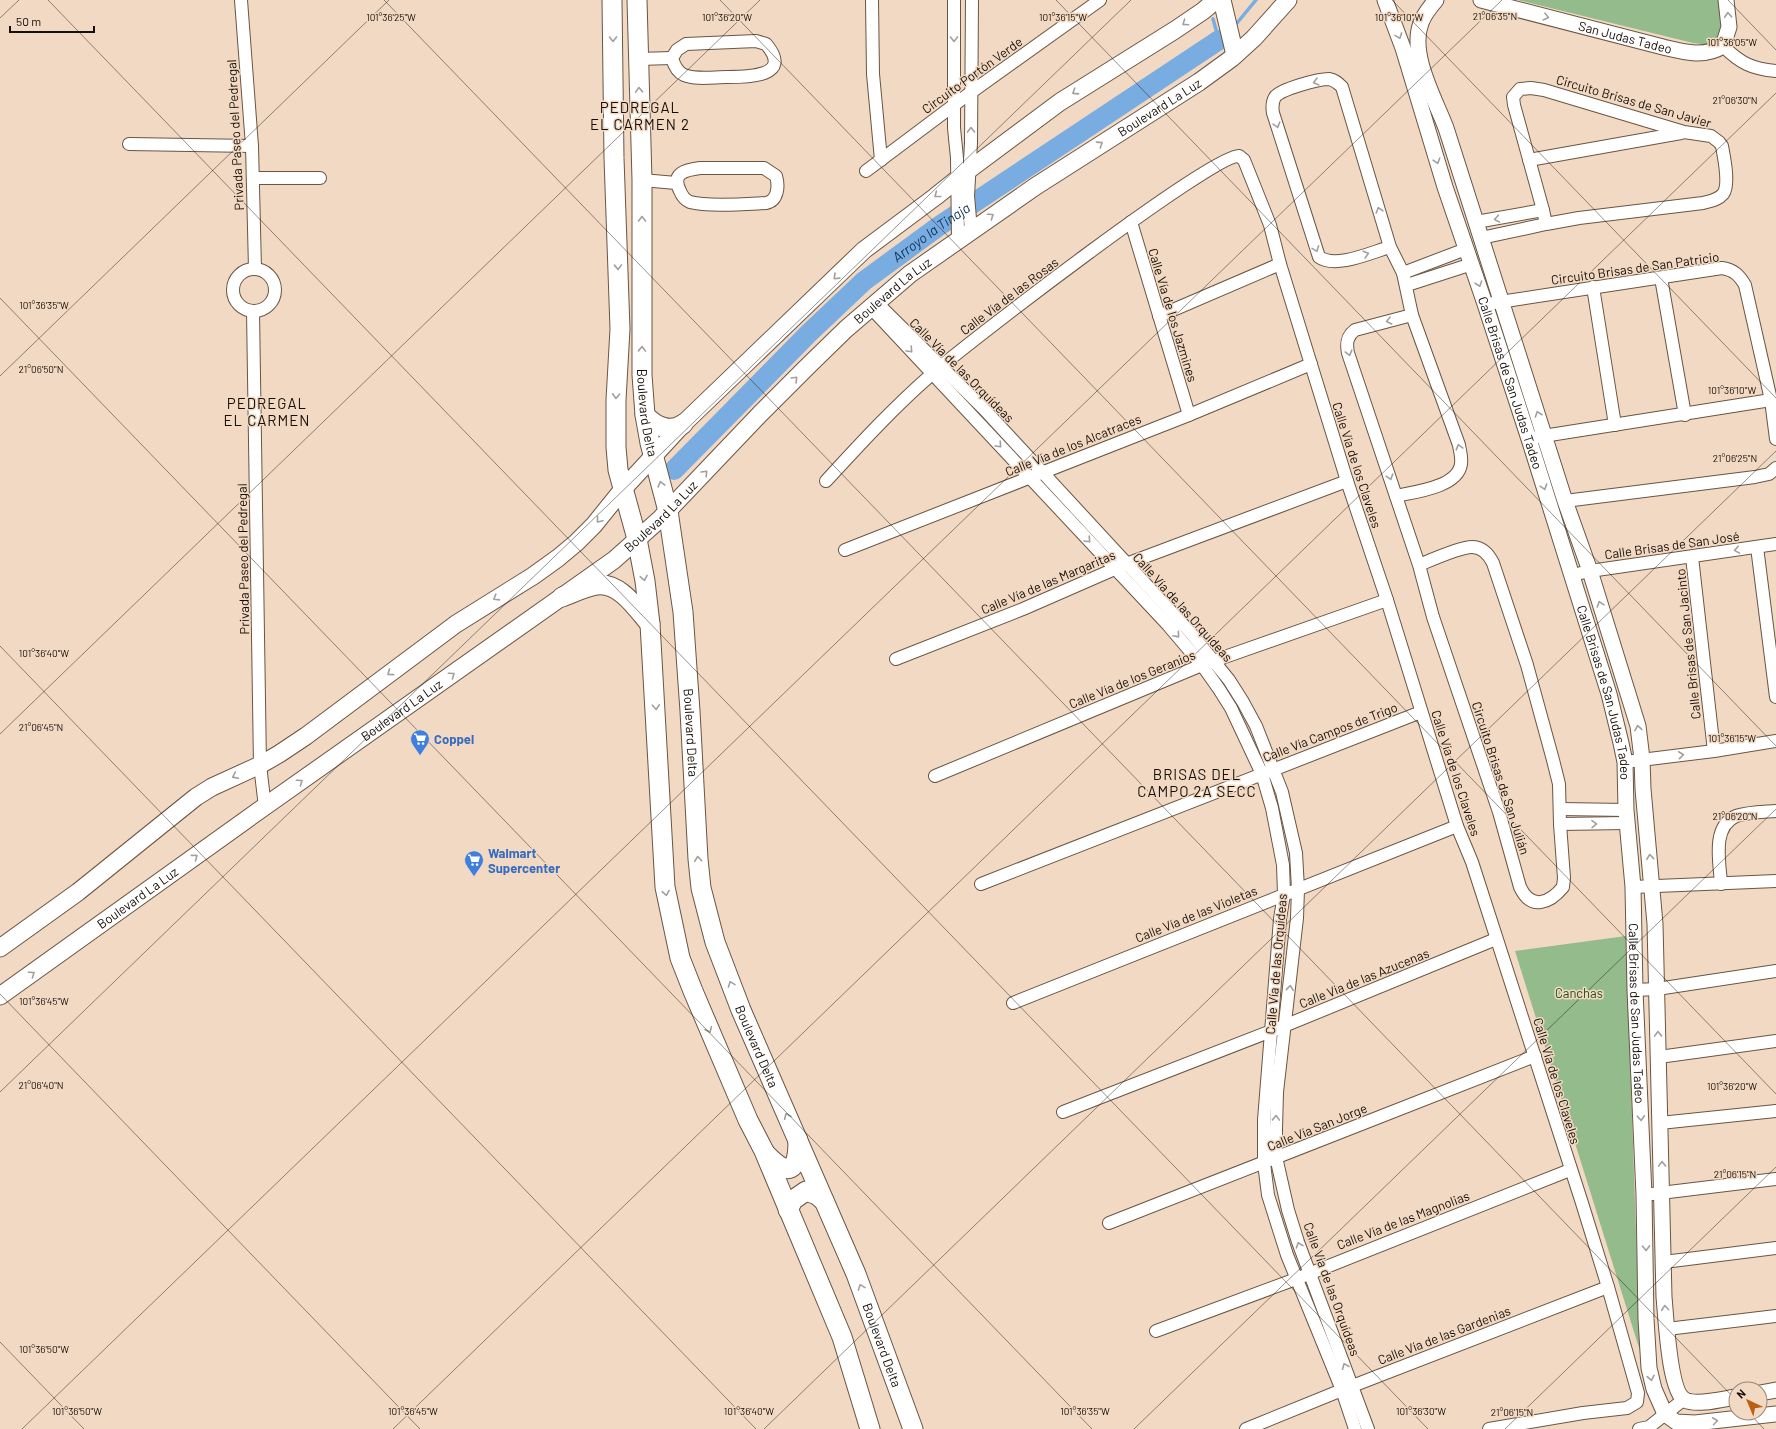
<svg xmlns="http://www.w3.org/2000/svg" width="1776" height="1429" font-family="Barlow,sans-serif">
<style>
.green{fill:#94bb8c}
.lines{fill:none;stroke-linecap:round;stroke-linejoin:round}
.stream{stroke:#79ade2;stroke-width:3.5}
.river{stroke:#79ade2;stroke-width:20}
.minor-casing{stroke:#6a5543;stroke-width:14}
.tertiary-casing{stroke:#6a5543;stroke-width:17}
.secondary-casing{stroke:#6a5543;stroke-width:19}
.primary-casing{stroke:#6a5543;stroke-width:21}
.minor{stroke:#fff;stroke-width:12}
.tertiary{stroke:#fff;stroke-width:15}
.secondary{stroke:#fff;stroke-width:17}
.primary{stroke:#fff;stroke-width:19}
.oneway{stroke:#a29f9c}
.ticks{fill:none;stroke:#170f07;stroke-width:1;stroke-opacity:0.45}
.labels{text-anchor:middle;stroke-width:3;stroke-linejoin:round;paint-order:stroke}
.street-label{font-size:13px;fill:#170f07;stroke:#f2d9c3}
.shop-label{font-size:13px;font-weight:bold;fill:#366cbe;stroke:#f2d9c3;text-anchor:start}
.park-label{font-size:13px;fill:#1e4c13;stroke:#f2d9c3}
.water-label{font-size:14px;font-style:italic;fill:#0d3355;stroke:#f2d9c3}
.quarter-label{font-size:15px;letter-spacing:1px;fill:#170f07;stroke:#f2d9c3}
.ticks-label{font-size:10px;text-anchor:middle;fill:#170f07;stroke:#f2d9c3;stroke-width:3;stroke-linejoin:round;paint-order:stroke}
</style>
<rect width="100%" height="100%" fill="#f2d9c3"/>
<g class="green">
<path d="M 1518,0 L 1718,0 L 1722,23 L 1719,39 L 1709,45 L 1693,43 Z"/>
<path d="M 1626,936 L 1640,1351 L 1515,951 Z"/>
</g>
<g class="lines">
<g class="stream">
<path d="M 1213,19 L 1219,40"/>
<path d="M 1237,23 L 1256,0"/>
</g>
<path class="river" id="s1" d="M 674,470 L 809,333 L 864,281 L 939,226 L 1219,40"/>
<defs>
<g id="minor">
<path d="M 241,0 L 252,146 L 255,269"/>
<path d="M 872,0 L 873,74 L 881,160"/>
<path d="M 954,0 L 954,128 L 957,158 L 958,239"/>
<path d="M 756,41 L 766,44 C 794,77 747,77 727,77 C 714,77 696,80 684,75 C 677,72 674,65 672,58 L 677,50 L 686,44 Z"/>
<path d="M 1723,46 C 1740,63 1752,69 1776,71"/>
<path d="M 638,59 L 672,58"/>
<path d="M 129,144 L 252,146"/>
<path d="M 1529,160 L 1681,133"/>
<path d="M 700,168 L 764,168 L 776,176 C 779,186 778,201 766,203 C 746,204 708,207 690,202 C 685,200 682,196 680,191 C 671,173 685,170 700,168 Z"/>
<path d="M 866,171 L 970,93 L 1100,0"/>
<path d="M 253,178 L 320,178"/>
<path d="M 642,180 L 676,183"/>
<path d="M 1131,222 L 1189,415"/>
<path d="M 1476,222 L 1543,210"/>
<path d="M 971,230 L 968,196 L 971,143 L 972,0"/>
<path d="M 1481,238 L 1546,224 L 1579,218 L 1703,203 C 1710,201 1718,200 1723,194 C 1730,185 1724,157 1722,146 L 1719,142 L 1711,136 L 1684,132 L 1544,90 L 1531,88 L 1520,89 L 1513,97 L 1514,105 L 1543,210 L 1546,224"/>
<path d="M 1390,247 C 1372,252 1336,269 1319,257 L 1273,113 C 1272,107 1272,102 1275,97 C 1281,89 1318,79 1329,79 C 1335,80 1338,83 1342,87 L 1390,247 L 1403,273 L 1412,315 L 1459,445 C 1460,451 1462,457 1461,464 C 1458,487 1415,492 1396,496"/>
<circle cx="254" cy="290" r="21"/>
<path d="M 1403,273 L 1466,249"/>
<path d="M 1661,278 L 1685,415"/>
<path d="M 1407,285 L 1472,264"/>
<path d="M 1593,287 L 1615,425"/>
<path d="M 877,303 L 984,409 L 1190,632 L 1229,680 L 1243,702 L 1256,726 L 1282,792 L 1296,853 L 1298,889 L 1297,918 L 1277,1092 L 1276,1129 L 1276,1157 L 1288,1210 L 1298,1242 L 1368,1429"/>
<path d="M 1493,303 L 1722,268 C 1734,270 1739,275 1745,285 L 1771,400 L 1776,439"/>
<path d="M 871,308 L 1168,625 L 1202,665 L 1219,689 L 1231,708 L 1262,774 L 1272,808 L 1283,865 L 1284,894 L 1280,919 L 1264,1120 L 1264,1163 L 1268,1195 L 1287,1255 L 1342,1390 L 1355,1429"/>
<path d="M 253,311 L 260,765 L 265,807"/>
<path d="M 1412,315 L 1355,330 C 1347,336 1346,343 1348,353 L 1419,565 L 1433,617 L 1499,812 L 1520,887 C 1531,911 1550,903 1563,887 L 1564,878 L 1560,824 L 1559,784 L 1553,760 L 1527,665 L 1493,563 C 1489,555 1482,547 1472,547 C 1460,547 1431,560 1419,565"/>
<path d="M 1159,316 L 1280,264"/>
<path d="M 1537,437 L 1771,400"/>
<path d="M 826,481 C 860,444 894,407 932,374 C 965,345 1214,153 1239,156 L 1244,160 L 1270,225 L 1280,264 L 1347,481 L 1387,600 L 1457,826 L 1472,862 L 1582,1203 L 1608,1287 L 1638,1393 L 1637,1402 L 1627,1408 L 1583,1413 L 1489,1429"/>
<path d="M 1565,501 L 1755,477 L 1769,474 L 1776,468"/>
<path d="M 1757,547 L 1776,697"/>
<path d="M 845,550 L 1189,415 L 1311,364"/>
<path d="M 1692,557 L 1714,751"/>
<path d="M 1572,575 L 1590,571 L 1776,544"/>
<path d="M 896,659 L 1023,609 L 1126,564 L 1347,481"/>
<path d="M 1625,762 L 1714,751 L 1776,741"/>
<path d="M 935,776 L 1202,665 L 1387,600"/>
<path d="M 1560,809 L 1626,810"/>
<path d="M 1560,824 L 1627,823"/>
<path d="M 981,884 L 1421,712"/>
<path d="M 1721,884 C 1720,863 1711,827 1736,816 C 1748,812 1763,812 1776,811"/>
<path d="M 1633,887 L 1776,881"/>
<path d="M 1635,990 L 1657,989 L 1776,971"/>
<path d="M 1013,1003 L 1457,826"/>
<path d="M 1659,1057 L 1776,1041"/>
<path d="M 1063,1112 L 1284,1026 L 1496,939"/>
<path d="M 1660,1123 L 1776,1111"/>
<path d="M 1644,1195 L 1776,1179"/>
<path d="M 1109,1223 L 1535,1056"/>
<path d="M 1664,1262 L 1776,1248"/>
<path d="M 1667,1329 L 1776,1316"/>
<path d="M 1156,1331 L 1296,1279 L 1570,1170"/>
<path d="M 1246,1429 L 1342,1390 L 1608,1287"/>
<path d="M 1639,1429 L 1649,1427 L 1683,1400"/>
</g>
<g id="tertiary">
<path id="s2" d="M 1385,0 L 1403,48 L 1445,187 L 1485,304 L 1529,439 L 1609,694 L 1621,743 L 1625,762 L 1626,810 L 1633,887 L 1635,990 L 1644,1195 L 1646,1319 L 1649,1368 L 1654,1389 L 1665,1414 L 1676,1422 L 1695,1423 L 1776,1414"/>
<path d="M 1436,0 C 1430,7 1424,14 1421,23 C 1409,54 1435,99 1446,128 L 1565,501 L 1590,571 L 1638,726 L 1642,759 L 1643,789 L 1655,924 L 1664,1297 C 1666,1316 1669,1392 1685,1400 C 1697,1406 1723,1399 1736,1397"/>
<path id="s3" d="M 1481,0 L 1663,47 C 1684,52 1704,58 1723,46 L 1729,27 L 1726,0"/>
<path d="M 1760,1393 L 1776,1390"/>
</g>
<g id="secondary">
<path d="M 1222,0 L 1235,55"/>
<path d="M 0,948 L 78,892 L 196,797 L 212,787 L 260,765 L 279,754 L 306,736 L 456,624 L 533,576 L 558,558 L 576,543 L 594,525 L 623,489 L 683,424 L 864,250 L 935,197 L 970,169 L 1060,102 L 1175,30 L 1203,11 L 1216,0"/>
<path id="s4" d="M 0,996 L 271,802 L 614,560 L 660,519 L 760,414 L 808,366 L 846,329 L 910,274 L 1036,186 L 1199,82 L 1232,58 L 1254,38 L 1288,0"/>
</g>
<g id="primary">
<path d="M 612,0 L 614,158 L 620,329 L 616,400 L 616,447 L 618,470 L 637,539 L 645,581 L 650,624 L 665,887 L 680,958 L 693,991 L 748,1120 L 764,1151 L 842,1337 L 870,1429"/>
<path id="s5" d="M 637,0 L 642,180 L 642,375 L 645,415 L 650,443 L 668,511 L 683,612 L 690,711 L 698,859 L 701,888 L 715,942 L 741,1010 L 856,1274 L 913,1429"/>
<path d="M 645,415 C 654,425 670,434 683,424"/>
<path d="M 562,597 C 573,593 585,587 597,585 C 620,582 637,609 650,624"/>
<path d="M 766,1154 C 789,1178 798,1172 798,1140"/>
<path d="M 788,1210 L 793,1200 L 806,1191 L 817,1195 L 824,1201"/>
</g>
</defs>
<use href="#minor" class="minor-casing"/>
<use href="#tertiary" class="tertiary-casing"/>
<use href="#secondary" class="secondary-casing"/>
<use href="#primary" class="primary-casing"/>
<use href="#minor" class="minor"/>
<use href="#tertiary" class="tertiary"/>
<use href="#secondary" class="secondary"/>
<use href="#primary" class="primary"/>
</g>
<defs><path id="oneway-chevron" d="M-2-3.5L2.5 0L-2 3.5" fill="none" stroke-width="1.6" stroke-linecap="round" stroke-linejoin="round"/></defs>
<g class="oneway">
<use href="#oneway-chevron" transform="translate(1728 15) rotate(-93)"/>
<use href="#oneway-chevron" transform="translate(1546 17) rotate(14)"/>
<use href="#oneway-chevron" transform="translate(1185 23) rotate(146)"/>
<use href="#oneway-chevron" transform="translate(1399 36) rotate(70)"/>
<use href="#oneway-chevron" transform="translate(613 39) rotate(89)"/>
<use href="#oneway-chevron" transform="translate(954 39) rotate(90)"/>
<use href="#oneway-chevron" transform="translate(1316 82) rotate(165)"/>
<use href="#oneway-chevron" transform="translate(639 90) rotate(-92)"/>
<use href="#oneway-chevron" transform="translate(1075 92) rotate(147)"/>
<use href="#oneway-chevron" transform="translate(1277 125) rotate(73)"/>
<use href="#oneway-chevron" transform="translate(971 130) rotate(-91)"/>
<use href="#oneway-chevron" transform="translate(1100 144) rotate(-33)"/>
<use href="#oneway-chevron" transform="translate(1437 161) rotate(73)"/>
<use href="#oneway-chevron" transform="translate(937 195) rotate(142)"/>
<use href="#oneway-chevron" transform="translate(1379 210) rotate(-107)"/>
<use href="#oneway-chevron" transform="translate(991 216) rotate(-35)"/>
<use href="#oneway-chevron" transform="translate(642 219) rotate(-90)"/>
<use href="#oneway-chevron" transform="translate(1497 219) rotate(170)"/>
<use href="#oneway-chevron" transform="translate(1316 249) rotate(69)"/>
<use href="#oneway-chevron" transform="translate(1366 254) rotate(-16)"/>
<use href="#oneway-chevron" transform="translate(618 267) rotate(88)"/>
<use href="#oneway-chevron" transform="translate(836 277) rotate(136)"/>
<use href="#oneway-chevron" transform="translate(1479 284) rotate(71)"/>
<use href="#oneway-chevron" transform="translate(1389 321) rotate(166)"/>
<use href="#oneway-chevron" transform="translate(642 349) rotate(-88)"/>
<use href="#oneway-chevron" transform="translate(910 350) rotate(47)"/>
<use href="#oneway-chevron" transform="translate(1349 353) rotate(75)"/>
<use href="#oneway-chevron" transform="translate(795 379) rotate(-45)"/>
<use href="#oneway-chevron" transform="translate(616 396) rotate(93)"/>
<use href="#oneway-chevron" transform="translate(1538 414) rotate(-109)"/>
<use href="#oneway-chevron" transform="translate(999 445) rotate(47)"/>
<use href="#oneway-chevron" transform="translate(1459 447) rotate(-105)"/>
<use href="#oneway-chevron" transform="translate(705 473) rotate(-47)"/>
<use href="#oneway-chevron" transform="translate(1390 477) rotate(72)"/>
<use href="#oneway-chevron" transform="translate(661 484) rotate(-105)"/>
<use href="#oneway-chevron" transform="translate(1544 487) rotate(72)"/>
<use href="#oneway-chevron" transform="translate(599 520) rotate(130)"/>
<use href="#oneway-chevron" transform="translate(1088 540) rotate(47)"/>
<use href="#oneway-chevron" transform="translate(1737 550) rotate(171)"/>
<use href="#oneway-chevron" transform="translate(644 578) rotate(80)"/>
<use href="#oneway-chevron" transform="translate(496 598) rotate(148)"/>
<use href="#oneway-chevron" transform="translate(1600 604) rotate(-107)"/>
<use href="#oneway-chevron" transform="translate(1177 635) rotate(49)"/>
<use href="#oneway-chevron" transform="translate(390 673) rotate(143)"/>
<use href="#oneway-chevron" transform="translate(452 675) rotate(-35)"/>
<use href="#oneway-chevron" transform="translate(656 707) rotate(87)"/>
<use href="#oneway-chevron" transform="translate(1638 728) rotate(-100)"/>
<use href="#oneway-chevron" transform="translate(1681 755) rotate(-6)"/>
<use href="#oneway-chevron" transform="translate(235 776) rotate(154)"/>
<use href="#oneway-chevron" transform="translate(300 782) rotate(-35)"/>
<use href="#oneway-chevron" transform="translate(1594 824) rotate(-1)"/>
<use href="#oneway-chevron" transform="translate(195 857) rotate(-36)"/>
<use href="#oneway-chevron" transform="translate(1650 857) rotate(-96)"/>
<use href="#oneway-chevron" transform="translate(698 859) rotate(-95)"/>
<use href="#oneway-chevron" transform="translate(666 893) rotate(81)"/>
<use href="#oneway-chevron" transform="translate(32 974) rotate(-35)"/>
<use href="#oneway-chevron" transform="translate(731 984) rotate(-110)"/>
<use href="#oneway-chevron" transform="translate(1290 988) rotate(-84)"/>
<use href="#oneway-chevron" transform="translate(709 1030) rotate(67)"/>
<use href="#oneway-chevron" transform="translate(1658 1034) rotate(-92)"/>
<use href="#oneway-chevron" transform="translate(787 1116) rotate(-114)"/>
<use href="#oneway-chevron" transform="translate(1276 1118) rotate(-88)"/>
<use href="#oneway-chevron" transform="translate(1641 1118) rotate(87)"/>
<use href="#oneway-chevron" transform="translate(1662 1164) rotate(-92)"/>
<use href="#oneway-chevron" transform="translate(1299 1245) rotate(-109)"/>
<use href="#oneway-chevron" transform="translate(1646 1248) rotate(89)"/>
<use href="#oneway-chevron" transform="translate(861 1287) rotate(-110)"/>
<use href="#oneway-chevron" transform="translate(1665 1308) rotate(-95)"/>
<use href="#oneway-chevron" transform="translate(1345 1366) rotate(-112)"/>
<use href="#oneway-chevron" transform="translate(1651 1378) rotate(79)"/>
<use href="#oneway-chevron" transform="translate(1715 1421) rotate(-7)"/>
</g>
<path class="ticks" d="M 48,0 L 1428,1429M 384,0 L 1736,1400M 720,0 L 1776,1094M 1056,0 L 1776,746M 1392,0 L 1776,398M 1728,0 L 1776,50M 0,18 L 19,0M 0,298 L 1092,1429M 0,376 L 389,0M 0,646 L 756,1429M 0,734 L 760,0M 0,994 L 420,1429M 0,1092 L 1131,0M 0,1342 L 84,1429M 1749,1413 L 1764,1429M 22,1429 L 1502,0M 393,1429 L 1776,93M 764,1429 L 1776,451M 1134,1429 L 1776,809M 1505,1429 L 1776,1167"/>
<defs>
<symbol id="supermarket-pin" viewBox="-11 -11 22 30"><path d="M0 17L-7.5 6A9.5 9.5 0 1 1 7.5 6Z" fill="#3f7fe0" stroke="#f2d9c3"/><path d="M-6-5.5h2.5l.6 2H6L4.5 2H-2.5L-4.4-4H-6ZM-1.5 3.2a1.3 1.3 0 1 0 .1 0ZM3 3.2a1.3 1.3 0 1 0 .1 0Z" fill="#fff"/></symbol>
</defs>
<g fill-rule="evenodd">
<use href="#supermarket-pin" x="409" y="728" width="22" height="30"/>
<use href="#supermarket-pin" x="463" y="849" width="22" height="30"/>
</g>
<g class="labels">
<g class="street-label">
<text dy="5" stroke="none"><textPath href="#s3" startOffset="149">San Judas Tadeo</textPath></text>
<text transform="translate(972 75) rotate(-36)" y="5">Circuito Portón Verde</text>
<text transform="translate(1634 101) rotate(16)" y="5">Circuito Brisas de San Javier</text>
<text dy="5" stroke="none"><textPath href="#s4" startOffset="1465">Boulevard La Luz</textPath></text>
<text transform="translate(235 135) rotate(-93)" y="5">Privada Paseo del Pedregal</text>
<text transform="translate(1635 268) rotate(-8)" y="5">Circuito Brisas de San Patricio</text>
<text dy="5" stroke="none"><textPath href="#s4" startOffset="1141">Boulevard La Luz</textPath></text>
<text transform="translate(1009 296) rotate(-37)" y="5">Calle Vía de las Rosas</text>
<text transform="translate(1173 315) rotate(73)" y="5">Calle Vía de los Jazmines</text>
<text transform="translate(962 370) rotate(45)" y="5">Calle Vía de las Orquídeas</text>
<text dy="5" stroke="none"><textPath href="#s2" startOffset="403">Calle Brisas de San Judas Tadeo</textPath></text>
<text dy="5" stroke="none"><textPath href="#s5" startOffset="413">Boulevard Delta</textPath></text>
<text transform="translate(1073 445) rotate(-22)" y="5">Calle Vía de los Alcatraces</text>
<text transform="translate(1357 465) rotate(72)" y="5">Calle Vía de los Claveles</text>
<text dy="5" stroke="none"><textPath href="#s4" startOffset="817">Boulevard La Luz</textPath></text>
<text transform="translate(1672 545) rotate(-8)" y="5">Calle Brisas de San José</text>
<text transform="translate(243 559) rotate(-91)" y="5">Privada Paseo del Pedregal</text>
<text transform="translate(1048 582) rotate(-23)" y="5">Calle Vía de las Margaritas</text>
<text transform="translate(1183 607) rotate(48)" y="5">Calle Vía de las Orquídeas</text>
<text transform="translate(1688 644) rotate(-96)" y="5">Calle Brisas de San Jacinto</text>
<text transform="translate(1132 679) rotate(-22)" y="5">Calle Vía de los Geranios</text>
<text dy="5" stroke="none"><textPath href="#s2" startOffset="727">Calle Brisas de San Judas Tadeo</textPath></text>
<text dy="5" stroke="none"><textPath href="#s4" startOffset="493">Boulevard La Luz</textPath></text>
<text transform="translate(1330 732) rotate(-21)" y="5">Calle Vía Campos de Trigo</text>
<text dy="5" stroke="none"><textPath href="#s5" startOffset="737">Boulevard Delta</textPath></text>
<text transform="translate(1456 773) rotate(72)" y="5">Calle Vía de los Claveles</text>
<text transform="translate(1501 778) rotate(72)" y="5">Circuito Brisas de San Julián</text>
<text dy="5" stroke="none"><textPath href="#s4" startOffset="169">Boulevard La Luz</textPath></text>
<text transform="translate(1196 914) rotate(-22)" y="5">Calle Vía de las Violetas</text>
<text transform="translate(1276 964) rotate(-85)" y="5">Calle Vía de las Orquídeas</text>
<text transform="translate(1364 978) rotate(-22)" y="5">Calle Vía de las Azucenas</text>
<text dy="5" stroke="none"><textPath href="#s2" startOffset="1051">Calle Brisas de San Judas Tadeo</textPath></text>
<text dy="5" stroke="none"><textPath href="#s5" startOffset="1061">Boulevard Delta</textPath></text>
<text transform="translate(1557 1081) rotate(73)" y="5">Calle Vía de los Claveles</text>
<text transform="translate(1317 1127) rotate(-22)" y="5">Calle Vía San Jorge</text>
<text transform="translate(1403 1220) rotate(-21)" y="5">Calle Vía de las Magnolias</text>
<text transform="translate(1332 1289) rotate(70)" y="5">Calle Vía de las Orquídeas</text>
<text transform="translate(1444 1335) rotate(-21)" y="5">Calle Vía de las Gardenias</text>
<text dy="5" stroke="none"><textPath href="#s5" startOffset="1385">Boulevard Delta</textPath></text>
</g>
<g class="shop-label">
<text x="434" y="744">Coppel</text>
<text x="488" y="858">Walmart<tspan x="488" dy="15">Supercenter</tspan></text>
</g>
<g class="park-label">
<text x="1579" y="998">Canchas</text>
</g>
<g class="water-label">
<text dy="5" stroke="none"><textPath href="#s1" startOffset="351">Arroyo la Tinaja</textPath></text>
</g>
<g class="quarter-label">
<text x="640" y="113">PEDREGAL<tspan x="640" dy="17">EL CARMEN 2</tspan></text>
<text x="267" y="409">PEDREGAL<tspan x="267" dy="17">EL CARMEN</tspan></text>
<text x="1197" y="780">BRISAS DEL<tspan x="1197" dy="17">CAMPO 2A SECC</tspan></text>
</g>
</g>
<g class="ticks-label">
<text x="1495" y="20">21°06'35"N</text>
<text x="391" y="21">101°36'25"W</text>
<text x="727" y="21">101°36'20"W</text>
<text x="1063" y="21">101°36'15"W</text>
<text x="1399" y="21">101°36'10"W</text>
<text x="1732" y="46">101°36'05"W</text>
<text x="1735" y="104">21°06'30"N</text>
<text x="44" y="309">101°36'35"W</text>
<text x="41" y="373">21°06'50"N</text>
<text x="1732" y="394">101°36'10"W</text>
<text x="1735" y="462">21°06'25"N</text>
<text x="44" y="657">101°36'40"W</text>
<text x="41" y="731">21°06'45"N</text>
<text x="1732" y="742">101°36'15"W</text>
<text x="1735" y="820">21°06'20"N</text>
<text x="44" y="1005">101°36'45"W</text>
<text x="41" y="1089">21°06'40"N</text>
<text x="1732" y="1090">101°36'20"W</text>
<text x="1735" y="1178">21°06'15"N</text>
<text x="44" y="1353">101°36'50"W</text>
<text x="77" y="1415">101°36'50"W</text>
<text x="413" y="1415">101°36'45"W</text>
<text x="749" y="1415">101°36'40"W</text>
<text x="1085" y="1415">101°36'35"W</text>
<text x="1421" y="1415">101°36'30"W</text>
<text x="1512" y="1416">21°06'15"N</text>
</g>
<g transform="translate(1748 1401) rotate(316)"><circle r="19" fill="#f2d9c3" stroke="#9a8878"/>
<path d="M0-3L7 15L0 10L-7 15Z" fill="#bc5f0f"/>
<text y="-6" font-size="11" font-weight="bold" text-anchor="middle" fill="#170f07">N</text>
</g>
<path d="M10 26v6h84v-6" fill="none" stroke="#170f07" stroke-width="2"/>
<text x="16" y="26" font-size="12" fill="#170f07" stroke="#f2d9c3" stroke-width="3" paint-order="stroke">50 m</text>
</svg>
